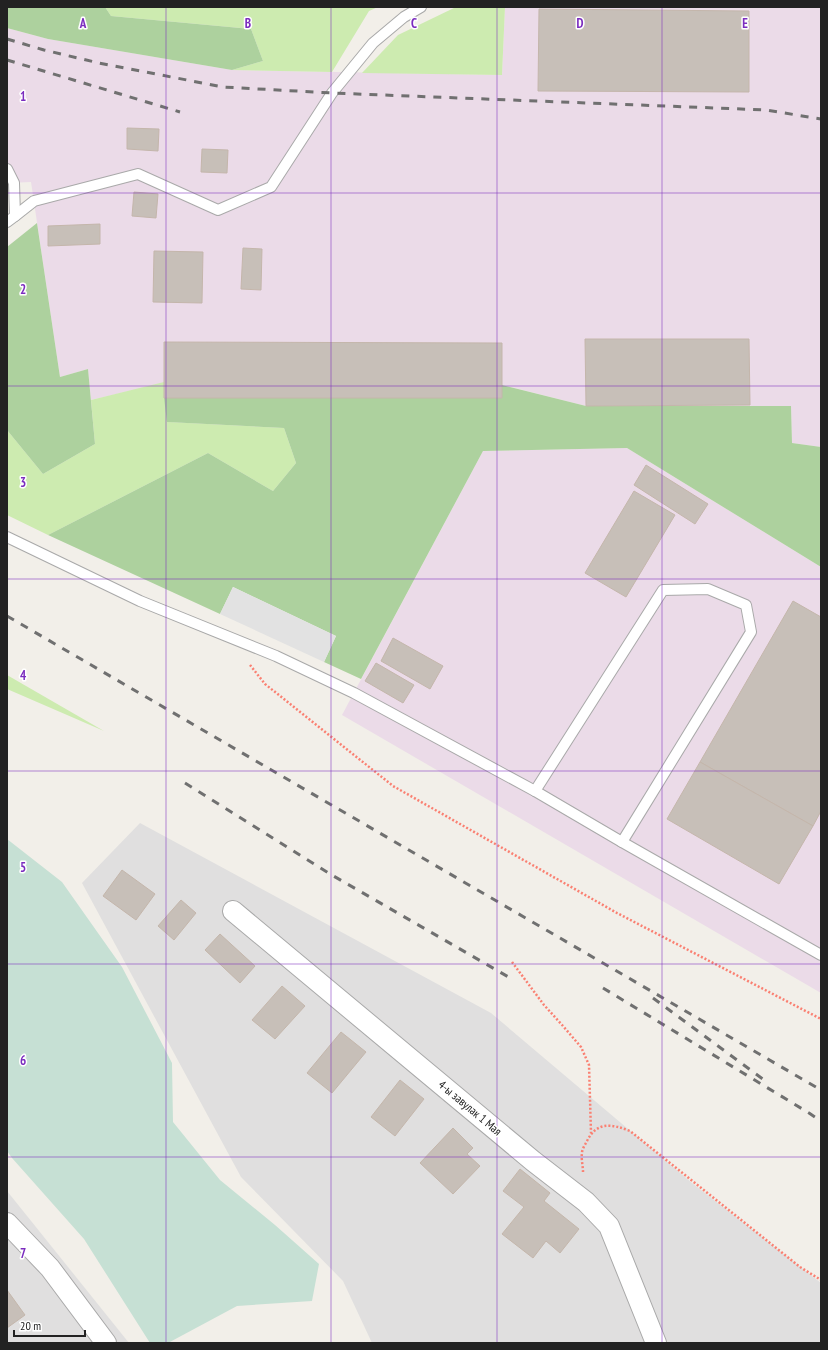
<svg xmlns="http://www.w3.org/2000/svg" width="828" height="1350" font-family="'PT Sans Narrow',sans-serif">
<style>
.residential{fill:#e0dfdf}
.industrial{fill:#ebdbe8}
.grass{fill:#cdebb0}
.forest{fill:#add19e}
.wetland{fill:#c6e0d4}
.parking{fill:#e2e2e2}
.building{fill:#c7bfb8;stroke:#c4b6ab}
.lines{fill:none;stroke-linecap:round;stroke-linejoin:round}
.service-casing{stroke:#a9a9a9;stroke-width:12}
.minor-casing{stroke:#a9a9a9;stroke-width:22}
.path{stroke:#fa8072;stroke-width:2.5;stroke-dasharray:2 2;stroke-linecap:butt}
.service{stroke:#fff;stroke-width:10}
.minor{stroke:#fff;stroke-width:20}
.rail{stroke:#707070;stroke-width:3;stroke-dasharray:8 8;stroke-linecap:butt}
.grid{fill:none;stroke:#7b2cbf;stroke-width:1;stroke-opacity:0.55}
.labels{text-anchor:middle;stroke-width:3;stroke-linejoin:round;paint-order:stroke}
.street-label{font-size:12px;fill:#222;stroke:#fff}
.grid-label{font-size:13px;text-anchor:middle;font-weight:bold;fill:#7b2cbf;stroke:#fff;stroke-width:3;stroke-linejoin:round;paint-order:stroke}
</style>
<rect width="100%" height="100%" fill="#f2efe9"/>
<g class="residential">
<path d="M 140,823 L 491,1013 L 692,1183 L 821,1283 L 821,1343 L 372,1343 L 343,1281 L 241,1177 L 82,883 Z"/>
<path d="M 7,1191 L 129,1343 L 7,1343 Z"/>
</g>
<g class="industrial">
<path d="M 505,7 L 821,7 L 821,447 L 792,443 L 791,406 L 586,406 L 503,385 L 502,398 L 164,398 L 164,383 L 91,400 L 88,369 L 60,377 L 31,182 L 7,183 L 7,28 L 48,39 L 232,70 L 502,75 Z"/>
<path d="M 627,448 L 821,567 L 821,993 L 342,715 L 483,451 Z"/>
</g>
<g class="grass">
<path d="M 105,7 L 378,7 L 369,11 L 332,72 L 232,70 L 263,61 L 251,29 L 111,16 Z"/>
<path d="M 456,7 L 505,7 L 502,75 L 362,73 L 398,35 Z"/>
<path d="M 164,382 L 168,422 L 284,428 L 296,463 L 273,491 L 208,453 L 48,535 L 7,515 L 7,430 L 43,474 L 95,444 L 91,400 Z"/>
<path d="M 7,675 L 104,731 L 7,689 Z"/>
</g>
<g class="forest">
<path d="M 7,7 L 105,7 L 111,16 L 251,29 L 263,61 L 232,70 L 48,39 L 7,28 Z"/>
<path d="M 37,223 L 60,377 L 88,369 L 95,444 L 43,474 L 7,430 L 7,247 Z"/>
<path d="M 502,385 L 586,406 L 791,406 L 792,443 L 821,447 L 821,567 L 627,448 L 483,451 L 361,679 L 324,662 L 336,636 L 233,587 L 220,614 L 48,535 L 208,453 L 273,491 L 296,463 L 284,428 L 167,422 L 164,398 L 502,398 Z"/>
</g>
<path class="wetland" d="M 7,839 L 62,882 L 122,967 L 172,1063 L 173,1122 L 220,1180 L 275,1225 L 319,1264 L 312,1301 L 237,1306 L 168,1343 L 150,1343 L 84,1239 L 12,1158 L 7,1151 Z"/>
<path class="parking" d="M 233,587 L 336,636 L 324,662 L 220,614 Z"/>
<g class="building">
<path d="M 539,9 L 749,11 L 749,92 L 538,91 Z"/>
<path d="M 127,128 L 159,129 L 158,151 L 127,149 Z"/>
<path d="M 202,149 L 228,150 L 227,173 L 201,172 Z"/>
<path d="M 134,192 L 158,194 L 156,218 L 132,216 Z"/>
<path d="M 100,224 L 100,244 L 48,246 L 48,226 Z"/>
<path d="M 243,248 L 262,249 L 261,290 L 241,289 Z"/>
<path d="M 154,251 L 203,252 L 202,303 L 153,302 Z"/>
<path d="M 585,339 L 749,339 L 750,405 L 586,406 Z"/>
<path d="M 164,342 L 502,343 L 502,398 L 164,398 Z"/>
<path d="M 646,465 L 708,504 L 695,524 L 634,485 Z"/>
<path d="M 634,491 L 675,515 L 626,597 L 585,573 Z"/>
<path d="M 793,601 L 821,617 L 821,811 L 813,826 L 700,762 Z"/>
<path d="M 393,638 L 443,666 L 430,689 L 381,661 Z"/>
<path d="M 376,663 L 414,685 L 403,703 L 365,681 Z"/>
<path d="M 700,762 L 813,826 L 779,884 L 667,819 Z"/>
<path d="M 122,870 L 155,894 L 136,920 L 103,896 Z"/>
<path d="M 181,900 L 196,913 L 174,940 L 158,926 Z"/>
<path d="M 220,934 L 255,966 L 240,983 L 205,950 Z"/>
<path d="M 282,986 L 305,1006 L 275,1039 L 252,1020 Z"/>
<path d="M 341,1032 L 366,1052 L 332,1093 L 307,1073 Z"/>
<path d="M 400,1080 L 424,1099 L 395,1136 L 371,1117 Z"/>
<path d="M 453,1128 L 473,1148 L 467,1154 L 480,1166 L 453,1194 L 420,1163 Z"/>
<path d="M 520,1169 L 550,1193 L 544,1201 L 579,1229 L 560,1253 L 546,1241 L 533,1258 L 502,1234 L 524,1207 L 503,1191 Z"/>
<path d="M 7,1290 L 25,1315 L 7,1328 Z"/>
</g>
<g class="lines">
<defs>
<g id="service">
<path d="M 7,169 L 14,183 L 15,216 L 7,222"/>
<path d="M 15,216 L 34,201 L 138,174 L 218,210 L 271,187 L 332,93 L 373,43 L 404,17 L 421,7"/>
<path d="M 7,537 L 140,601 L 276,656 L 354,693 L 535,791 L 622,842 L 821,955"/>
<path d="M 535,791 L 663,590 L 708,589 L 746,605 L 751,632 L 622,842"/>
</g>
<g id="minor">
<path d="M 233,911 L 533,1161 L 586,1202 L 609,1226 L 656,1343"/>
<path d="M 7,1223 L 50,1268 L 106,1343"/>
</g>
</defs>
<use href="#service" class="service-casing"/>
<use href="#minor" class="minor-casing"/>
<g class="path">
<path d="M 250,665 L 265,684 L 393,786 L 617,913 L 821,1019"/>
<path d="M 512,962 L 544,1005 L 563,1026 L 581,1047 L 589,1065 L 591,1133"/>
<path d="M 583,1172 C 583,1166 581,1159 582,1153 C 582,1149 585,1145 587,1141 C 597,1121 612,1124 630,1131 L 800,1267 L 821,1280"/>
</g>
<use href="#service" class="service"/>
<use href="#minor" class="minor"/>
<g class="rail">
<path d="M 7,39 L 44,50 L 99,63 L 223,87 L 332,93 L 766,110 L 821,119"/>
<path d="M 7,60 L 180,112"/>
<path d="M 7,616 L 821,1090"/>
<path d="M 185,783 L 330,874 L 512,979"/>
<path d="M 603,988 L 809,1113 L 821,1121"/>
<path d="M 653,998 L 764,1080"/>
</g>
</g>
<path class="grid" d="M 166,7 L 166,1343M 331,7 L 331,1343M 497,7 L 497,1343M 662,7 L 662,1343M 7,193 L 821,193M 7,386 L 821,386M 7,579 L 821,579M 7,771 L 821,771M 7,964 L 821,964M 7,1157 L 821,1157"/>
<g class="labels">
<g class="street-label">
<text transform="translate(470 1108) rotate(40)" y="4">4-ы завулак 1 Мая</text>
</g>
</g>
<g class="grid-label">
<text x="83" y="28">A</text>
<text x="248" y="28">B</text>
<text x="414" y="28">C</text>
<text x="580" y="28">D</text>
<text x="745" y="28">E</text>
<text x="23" y="101">1</text>
<text x="23" y="294">2</text>
<text x="23" y="487">3</text>
<text x="23" y="680">4</text>
<text x="23" y="872">5</text>
<text x="23" y="1065">6</text>
<text x="23" y="1258">7</text>
</g>
<rect width="828" height="1350" fill="none" stroke="#222222" stroke-width="16"/>
<path d="M14 1330v6h71v-6" fill="none" stroke="#222222" stroke-width="2"/>
<text x="20" y="1330" font-size="12" fill="#222222" stroke="#ffffff" stroke-width="3" paint-order="stroke">20 m</text>
</svg>
